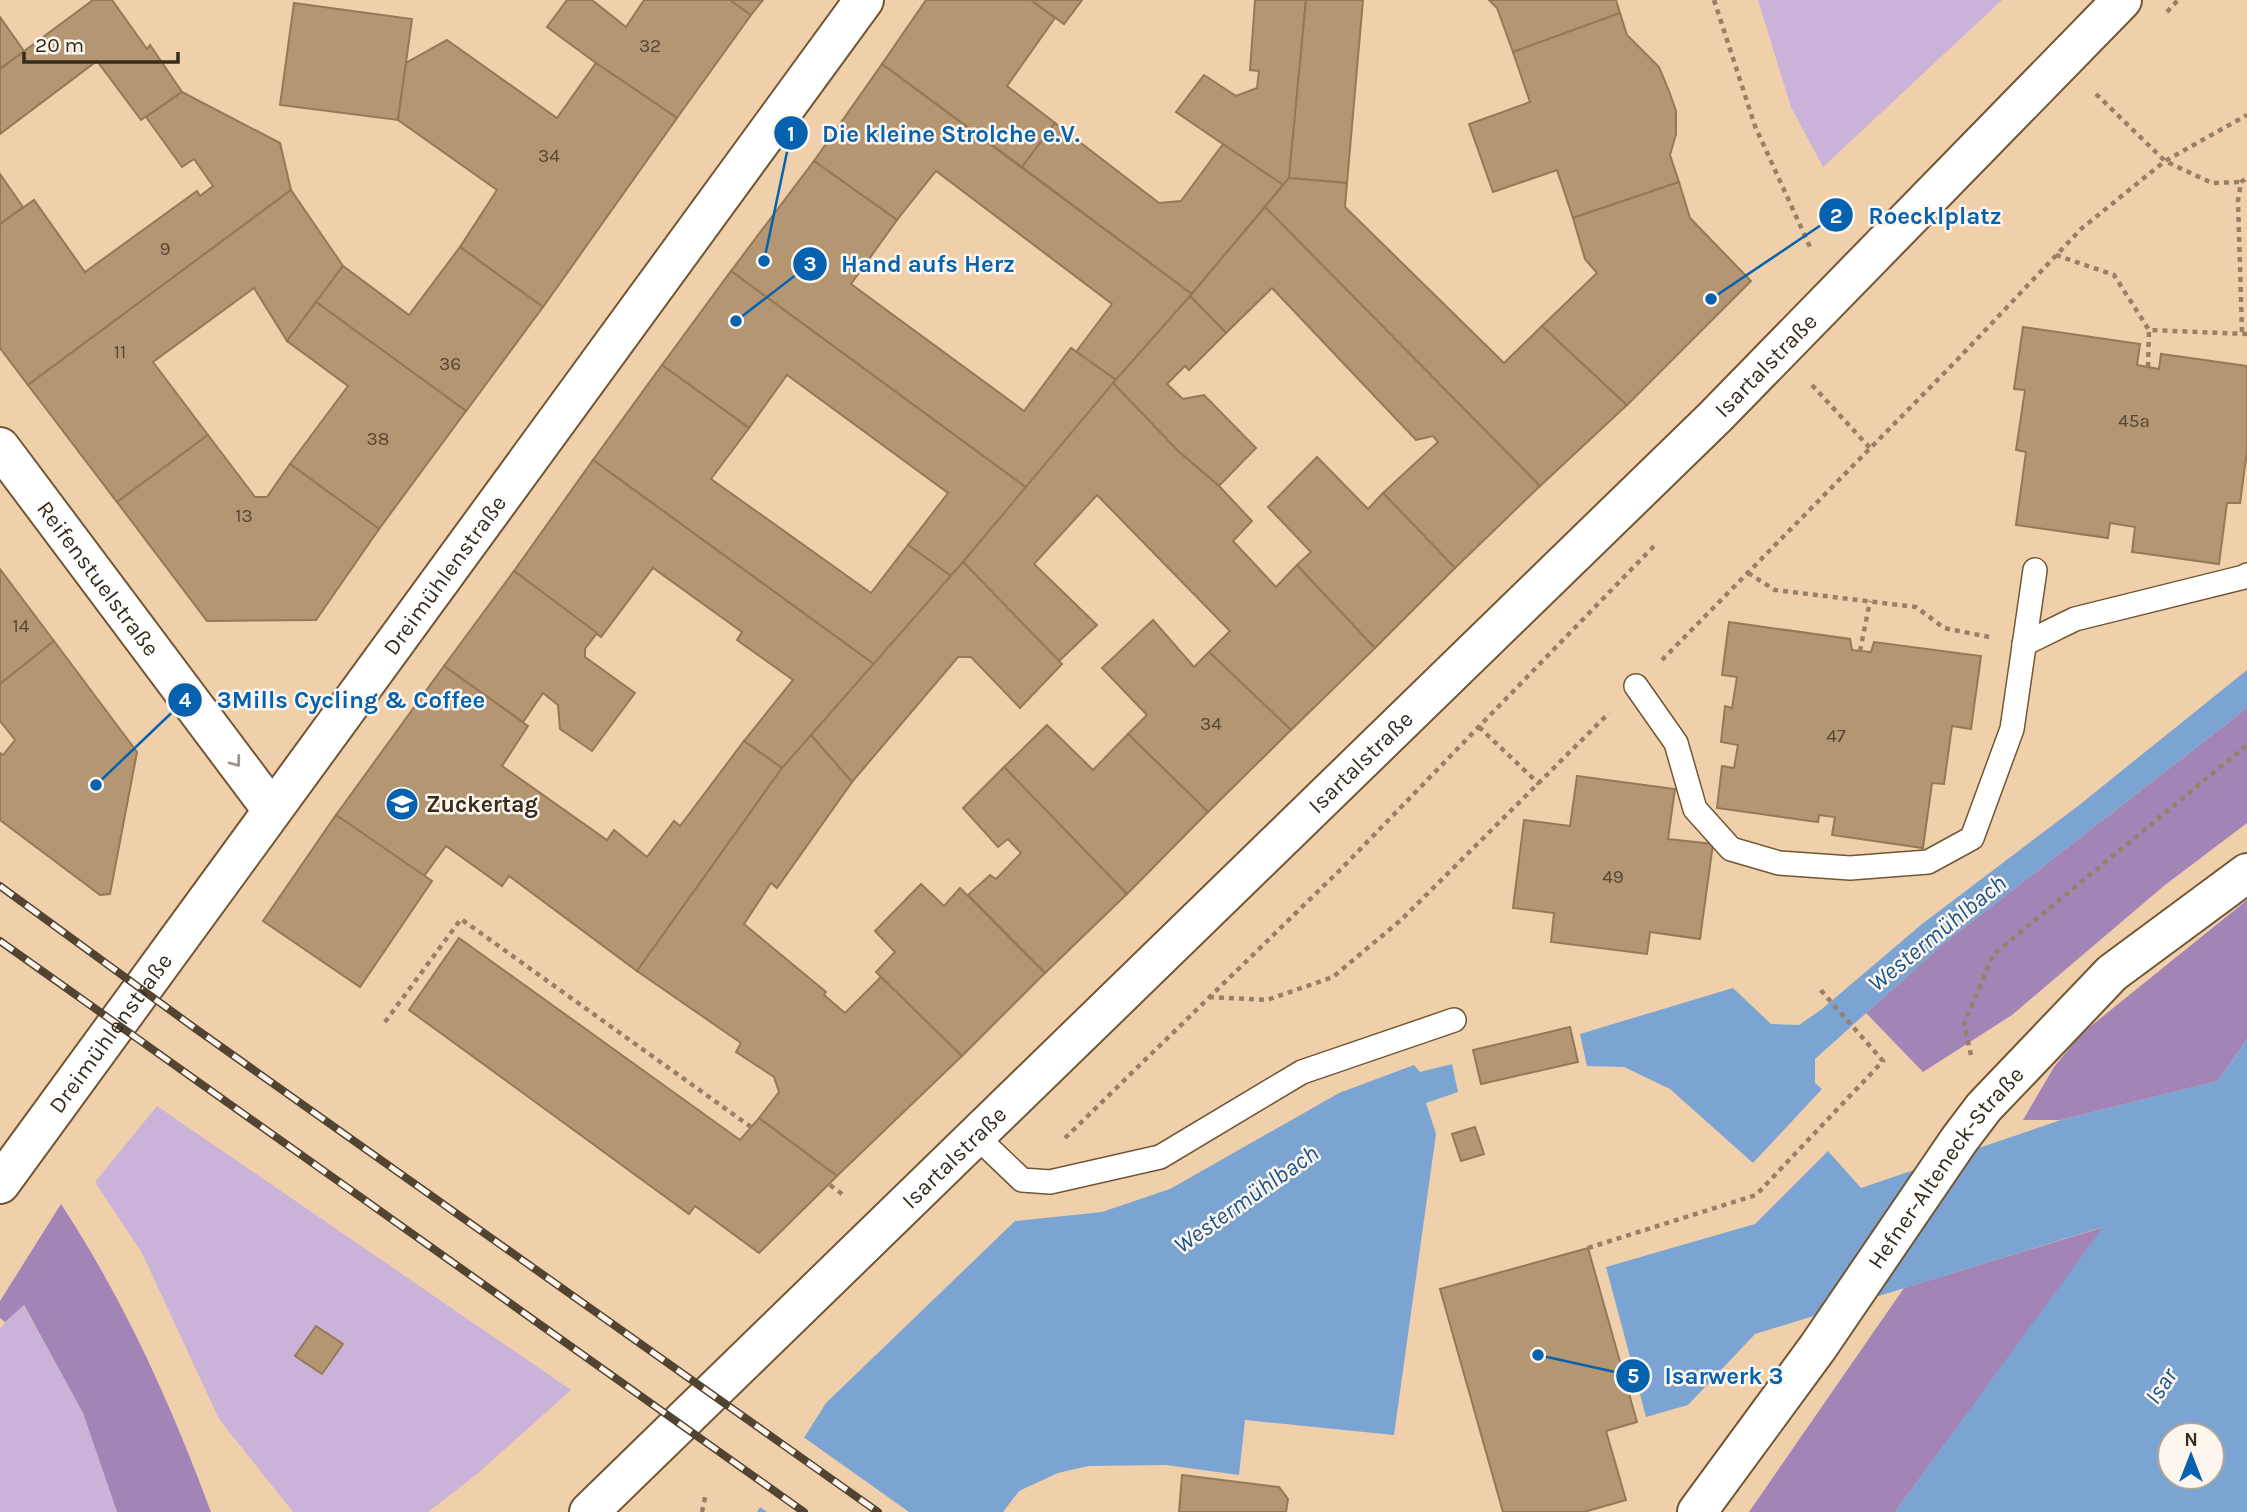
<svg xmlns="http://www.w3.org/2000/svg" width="2247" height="1512" font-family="Karla,sans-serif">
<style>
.green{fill:#cab2d9}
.forest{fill:#a384b6}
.water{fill:#7ba4d2;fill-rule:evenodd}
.pier{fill:#f0d0ab}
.building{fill:#b49672;stroke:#957855;stroke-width:2}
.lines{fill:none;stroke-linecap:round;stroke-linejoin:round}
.service-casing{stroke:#715634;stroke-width:26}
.minor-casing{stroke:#715634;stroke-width:42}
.secondary-casing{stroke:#715634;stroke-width:42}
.path{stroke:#978066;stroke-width:4.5;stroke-dasharray:5 5;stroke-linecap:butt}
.service{stroke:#fff;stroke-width:23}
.minor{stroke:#fff;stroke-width:38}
.secondary{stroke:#fff;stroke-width:38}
.rail-casing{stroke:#534431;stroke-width:8}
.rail{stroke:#fcf6ee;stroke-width:5;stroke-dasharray:16;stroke-linecap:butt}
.oneway{stroke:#9b958e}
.labels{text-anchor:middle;stroke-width:5;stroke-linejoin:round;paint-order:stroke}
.number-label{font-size:19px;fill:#564632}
.street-label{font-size:23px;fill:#372b1c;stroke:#fcf6ee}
.poi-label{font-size:23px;font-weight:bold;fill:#372b1c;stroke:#fcf6ee;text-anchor:start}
.water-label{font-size:24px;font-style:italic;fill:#1a548d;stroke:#fcf6ee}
.leader{fill:none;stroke:#0662af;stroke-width:2.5}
.callout-dot{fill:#0662af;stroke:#fcf6ee;stroke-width:2.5}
.mark-label{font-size:21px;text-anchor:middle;font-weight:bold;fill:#fff}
.callout-label{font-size:24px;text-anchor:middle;font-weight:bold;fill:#0662af;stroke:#fcf6ee;stroke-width:5;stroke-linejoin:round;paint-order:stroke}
</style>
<rect width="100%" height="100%" fill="#f0d0ab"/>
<g class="green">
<path d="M 1758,0 L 2002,0 L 1823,167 L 1791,107 Z"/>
<path d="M 157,1106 L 571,1390 L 477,1474 L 428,1512 L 293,1512 L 219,1419 L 142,1253 L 95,1182 Z"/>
<path d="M 23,1304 L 83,1413 L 117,1512 L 0,1512 L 0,1329 L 5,1322 Z"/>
</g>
<g class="forest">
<path d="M 2247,708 L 2247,823 L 2165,885 L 2012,1015 L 1923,1072 L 1866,1013 L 1943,944 Z"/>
<path d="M 2247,900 L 2247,1039 L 2218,1081 L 2061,1120 L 2023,1120 L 2054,1067 L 2081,1034 Z"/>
<path d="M 61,1204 C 124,1300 171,1404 211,1512 L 117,1512 L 83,1413 L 24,1305 L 5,1322 L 0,1318 L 0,1301 Z"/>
<path d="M 2104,1227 L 1895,1512 L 1749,1512 L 1904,1288 Z"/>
</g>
<g class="water">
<path d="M 2247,670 L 2247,708 L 1943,944 L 1815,1059 L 1815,1083 L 1822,1089 L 1753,1163 L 1670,1089 L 1624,1067 L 1587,1066 L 1580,1034 L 1733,988 L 1771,1024 L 1799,1025 L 1822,1009 L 1922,924 L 2078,806 Z"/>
<path d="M 2247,1039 L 2247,1512 L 1895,1512 L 2103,1227 L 1755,1334 L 1688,1405 L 1646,1417 L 1606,1267 L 1755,1224 L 1828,1151 L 1861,1188 L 2061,1120 L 2218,1081 ZM 2170,1435 L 2212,1435 L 2212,1477 L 2170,1477 Z"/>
<path d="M 1452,1064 L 1458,1092 L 1426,1103 L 1436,1134 L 1394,1435 L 1245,1420 L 1239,1475 L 1166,1465 L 1088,1466 L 1058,1473 L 1019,1491 L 1003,1512 L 757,1512 L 826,1403 L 1015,1221 L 1102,1212 L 1170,1189 L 1339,1093 L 1414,1065 L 1420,1072 Z"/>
</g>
<path class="pier" d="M 802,1436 L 909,1512 L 767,1512 L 757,1505 Z"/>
<g class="building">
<path d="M 93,0 L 112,0 L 147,49 L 150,45 L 182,92 L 141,120 L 97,61 L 0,134 L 0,69 Z"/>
<path d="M 567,0 L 592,0 L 626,27 L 644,0 L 730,0 L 751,15 L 677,118 L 596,63 L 547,27 Z"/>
<path d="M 730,0 L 763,0 L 751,15 Z"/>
<path d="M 926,0 L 1031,0 L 1055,18 L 1007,86 L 1055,123 L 1022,167 L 882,64 Z"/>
<path d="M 1031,0 L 1082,0 L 1064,24 Z"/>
<path d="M 1255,0 L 1306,0 L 1289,178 L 1283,185 L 1176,112 L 1204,75 L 1236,96 L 1257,88 L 1259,71 L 1250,70 Z"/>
<path d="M 1306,0 L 1363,0 L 1347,183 L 1289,178 Z"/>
<path d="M 1489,0 L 1616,0 L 1620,13 L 1513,52 L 1497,8 Z"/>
<path d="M 294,3 L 412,19 L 398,120 L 280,105 Z"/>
<path d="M 1620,13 L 1627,35 L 1659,67 L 1669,91 L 1676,111 L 1676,134 L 1670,155 L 1679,182 L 1573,218 L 1557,170 L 1493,192 L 1469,124 L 1530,102 L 1513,52 Z"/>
<path d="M 0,17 L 24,51 L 0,69 Z"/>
<path d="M 447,40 L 557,118 L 596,63 L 677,118 L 543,307 L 460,247 L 497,190 L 398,120 L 406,63 Z"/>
<path d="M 882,64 L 1192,294 L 1116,380 L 1076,352 L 1112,304 L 936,171 L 897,220 L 814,161 Z"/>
<path d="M 182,92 L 280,143 L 291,190 L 28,385 L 0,348 L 0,224 L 34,200 L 85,272 L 197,191 L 200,196 L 213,186 L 194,159 L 182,167 L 146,117 Z"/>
<path d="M 1055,123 L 1159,203 L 1181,201 L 1223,144 L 1283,185 L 1192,294 L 1022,167 Z"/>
<path d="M 814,161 L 897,220 L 851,284 L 1024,411 L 1071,348 L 1116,380 L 1027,488 L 731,271 Z"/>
<path d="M 0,174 L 23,207 L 0,224 Z"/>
<path d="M 1289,178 L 1347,183 L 1345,207 L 1504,363 L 1542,326 L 1627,405 L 1540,486 L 1265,207 Z"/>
<path d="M 1679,182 L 1690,218 L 1751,281 L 1627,405 L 1542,326 L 1597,273 L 1585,259 L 1573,218 Z"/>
<path d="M 291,190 L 343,266 L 287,341 L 254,288 L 153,362 L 208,435 L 117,502 L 28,385 Z"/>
<path d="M 1265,207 L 1540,486 L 1455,568 L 1383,493 L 1438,442 L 1433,436 L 1416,440 L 1272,288 L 1226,333 L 1190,296 Z"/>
<path d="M 460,247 L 543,307 L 466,411 L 316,302 L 343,266 L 409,315 Z"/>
<path d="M 731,271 L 1027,488 L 951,576 L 908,545 L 948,493 L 787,375 L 749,428 L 662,365 Z"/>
<path d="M 1190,296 L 1226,333 L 1189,370 L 1185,366 L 1167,384 L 1183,399 L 1204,395 L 1256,448 L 1219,486 L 1178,451 L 1113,383 Z"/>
<path d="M 316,302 L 466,411 L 379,529 L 290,464 L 348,386 L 287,341 Z"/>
<path d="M 2023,327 L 2140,344 L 2137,365 L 2159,369 L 2161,354 L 2247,366 L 2247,451 L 2240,503 L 2227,503 L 2219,564 L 2132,552 L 2135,527 L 2110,523 L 2108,538 L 2016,525 L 2026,452 L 2016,450 L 2025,390 L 2014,389 Z"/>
<path d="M 662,365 L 749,428 L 711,479 L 871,593 L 908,545 L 951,576 L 875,665 L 593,460 Z"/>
<path d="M 1113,383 L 1178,451 L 1219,486 L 1252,521 L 1233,541 L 1276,587 L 1297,565 L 1375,648 L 1291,730 L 1209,652 L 1230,631 L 1097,495 L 1034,564 L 1097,625 L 1059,661 L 963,562 Z"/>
<path d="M 208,435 L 255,497 L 267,497 L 290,464 L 379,529 L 316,620 L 207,621 L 117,502 Z"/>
<path d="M 1317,457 L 1368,509 L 1383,493 L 1455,568 L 1375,648 L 1297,565 L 1311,552 L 1268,507 Z"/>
<path d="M 593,460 L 875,665 L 782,768 L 744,741 L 793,680 L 737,640 L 742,632 L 653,568 L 601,637 L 514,571 Z"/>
<path d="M 963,562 L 1062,664 L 1020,708 L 971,657 L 958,657 L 852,782 L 811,735 Z"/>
<path d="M 0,569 L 54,641 L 0,684 Z"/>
<path d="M 514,571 L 597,633 L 585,649 L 585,657 L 635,693 L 592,751 L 560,729 L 558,705 L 543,693 L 523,722 L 444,666 Z"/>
<path d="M 1153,620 L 1194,667 L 1209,652 L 1291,730 L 1208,812 L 1128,734 L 1147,715 L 1102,668 Z"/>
<path d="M 1729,622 L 1850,639 L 1852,650 L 1860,651 L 1871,652 L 1874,642 L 1981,656 L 1971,729 L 1952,726 L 1944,784 L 1932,783 L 1923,848 L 1832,835 L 1835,817 L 1819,815 L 1818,822 L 1717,808 L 1722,766 L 1734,768 L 1738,745 L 1721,742 L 1725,706 L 1732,708 L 1737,677 L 1722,675 Z"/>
<path d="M 54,641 L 137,752 L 110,894 L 100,895 L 0,820 L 0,753 L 3,755 L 15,740 L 0,721 L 0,684 Z"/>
<path d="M 444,666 L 528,726 L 502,766 L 607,840 L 614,830 L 647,857 L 674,821 L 680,826 L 744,741 L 782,768 L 637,971 L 509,876 L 502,886 L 446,846 L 424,876 L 336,815 Z"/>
<path d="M 1047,725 L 1093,770 L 1128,734 L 1208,812 L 1127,894 L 1004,767 Z"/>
<path d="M 811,735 L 852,782 L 777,888 L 771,883 L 744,924 L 826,992 L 824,995 L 845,1013 L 881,977 L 962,1056 L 837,1176 L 759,1118 L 779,1092 L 774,1077 L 736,1052 L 741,1043 L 637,971 L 782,768 Z"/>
<path d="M 1004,767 L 1127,894 L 1045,973 L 968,895 L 990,875 L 996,879 L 1021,853 L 1008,839 L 998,847 L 963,808 Z"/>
<path d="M 1577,776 L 1675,789 L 1668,839 L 1713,844 L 1700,939 L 1650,932 L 1647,954 L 1551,942 L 1554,913 L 1513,908 L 1524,820 L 1570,826 Z"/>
<path d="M 336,815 L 432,881 L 360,987 L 263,921 Z"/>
<path d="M 921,884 L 944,906 L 960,888 L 1045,973 L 962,1056 L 876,972 L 895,952 L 875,931 Z"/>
<path d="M 459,938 L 740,1140 L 759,1118 L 837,1176 L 759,1253 L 695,1206 L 689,1214 L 409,1010 Z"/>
<path d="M 1570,1027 L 1578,1062 L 1481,1084 L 1473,1050 Z"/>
<path d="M 1475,1127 L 1484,1154 L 1461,1161 L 1452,1134 Z"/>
<path d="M 1588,1248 L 1637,1422 L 1606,1431 L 1626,1500 L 1584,1512 L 1503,1512 L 1440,1289 Z"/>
<path d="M 316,1326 L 343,1344 L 322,1374 L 295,1356 Z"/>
<path d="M 1182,1475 L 1279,1487 L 1288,1499 L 1286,1512 L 1179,1512 Z"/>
</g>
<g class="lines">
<defs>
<g id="service">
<path d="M 2024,644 L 2075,619 L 2244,577 L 2247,575"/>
<path d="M 1636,686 L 1676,743 L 1695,809 L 1731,849 L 1779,863 L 1850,868 L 1928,862 L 1972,838 L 2012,729 L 2035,570"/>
<path d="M 976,1136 L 1022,1180 L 1050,1182 L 1160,1157 L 1302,1072 L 1454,1020"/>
</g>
<g id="minor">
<path id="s1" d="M 0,447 L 272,810"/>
<path id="s2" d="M 0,1184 L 864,0"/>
<path id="s3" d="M 1697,1512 L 1818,1347 L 1959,1140 L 1984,1107 L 2112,973 L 2247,873"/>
</g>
<g id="secondary">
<path id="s4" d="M 589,1512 L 1715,417 L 2122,0"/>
</g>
</defs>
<use href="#service" class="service-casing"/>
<use href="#minor" class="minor-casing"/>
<use href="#secondary" class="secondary-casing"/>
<g class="path">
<path d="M 1714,0 L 1755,126 L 1810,247"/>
<path d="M 2167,12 L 2178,0"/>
<path d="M 2096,94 L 2165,161 L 2212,183 L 2241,182"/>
<path d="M 2056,255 L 2114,275 L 2149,330 L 2247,334"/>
<path d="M 2242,332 L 2238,201 L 2241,182 L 2247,178"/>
<path d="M 2148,367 L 2149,330"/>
<path d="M 1812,385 L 1870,448"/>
<path d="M 1748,573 L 1775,590 L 1916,607 L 1944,628 L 1989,637"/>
<path d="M 1860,651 L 1870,601"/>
<path d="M 1662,660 L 1957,360 L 2081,229 L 2165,161 L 2247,115"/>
<path d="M 1479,727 L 1539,784"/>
<path d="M 1209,997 L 1267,1000 L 1333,977 L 1401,920 L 1609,713"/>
<path d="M 385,1022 L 461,919 L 751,1127"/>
<path d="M 1971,1055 L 1964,1024 L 1993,955 L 2247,745"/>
<path d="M 1065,1138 L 1341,869 L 1654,546"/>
<path d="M 830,1185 L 846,1197"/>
<path d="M 1588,1248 L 1756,1195 L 1883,1061 L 1818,987"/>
<path d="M 702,1512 L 706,1493"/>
</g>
<use href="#service" class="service"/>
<use href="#minor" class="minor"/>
<use href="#secondary" class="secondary"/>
<defs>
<g id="rail">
<path d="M 0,886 L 196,1029 L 878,1512"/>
<path d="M 0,941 L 804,1512"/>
</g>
</defs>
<use href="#rail" class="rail-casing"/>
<use href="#rail" class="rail"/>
</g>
<defs><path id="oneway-chevron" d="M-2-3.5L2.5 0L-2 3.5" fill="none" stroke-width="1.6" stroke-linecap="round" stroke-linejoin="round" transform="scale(1.75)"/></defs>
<use class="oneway" href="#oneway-chevron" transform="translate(236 762) rotate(53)"/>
<defs>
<symbol id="school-disc" viewBox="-11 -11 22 22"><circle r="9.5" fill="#0662af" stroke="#fcf6ee"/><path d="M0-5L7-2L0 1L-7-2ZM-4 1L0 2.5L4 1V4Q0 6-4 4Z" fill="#fff"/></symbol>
</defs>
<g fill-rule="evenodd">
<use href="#school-disc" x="383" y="785" width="38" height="38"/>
</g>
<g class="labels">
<g class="number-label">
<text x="650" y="52">32</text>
<text x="549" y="162">34</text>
<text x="165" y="255">9</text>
<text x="120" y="358">11</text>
<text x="450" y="370">36</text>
<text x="2134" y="427">45a</text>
<text x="378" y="445">38</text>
<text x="244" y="522">13</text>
<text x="21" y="632">14</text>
<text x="1211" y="730">34</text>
<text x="1836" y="742">47</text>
<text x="1613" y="883">49</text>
</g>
<g class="street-label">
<text dy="8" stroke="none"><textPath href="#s4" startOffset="1643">Isartalstraße</textPath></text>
<text dy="8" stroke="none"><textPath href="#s2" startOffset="754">Dreimühlenstraße</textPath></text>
<text dy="8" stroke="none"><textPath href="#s1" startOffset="164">Reifenstuelstraße</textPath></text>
<text dy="8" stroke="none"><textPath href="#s4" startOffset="1076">Isartalstraße</textPath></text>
<text dy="8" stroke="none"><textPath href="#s2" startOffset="187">Dreimühlenstraße</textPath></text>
<text dy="8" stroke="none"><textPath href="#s4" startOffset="509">Isartalstraße</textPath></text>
<text dy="8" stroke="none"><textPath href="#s3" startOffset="425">Hefner-Alteneck-Straße</textPath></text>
</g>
<g class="poi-label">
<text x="426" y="812">Zuckertag</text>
</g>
<g class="water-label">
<text transform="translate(1937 933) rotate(-39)" y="8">Westermühlbach</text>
<text transform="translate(1246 1199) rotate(-35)" y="8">Westermühlbach</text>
<text transform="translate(2161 1386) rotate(-56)" y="8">Isar</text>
</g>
</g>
<path class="leader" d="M764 261L791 133M1711 299L1836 215M736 321L810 264M96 785L185 700M1538 1355L1633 1376"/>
<g class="callout-dot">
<circle cx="764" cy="261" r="7"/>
<circle cx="1711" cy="299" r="7"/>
<circle cx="736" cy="321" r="7"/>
<circle cx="96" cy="785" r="7"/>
<circle cx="1538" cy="1355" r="7"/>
<circle cx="791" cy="133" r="18"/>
<circle cx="1836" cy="215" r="18"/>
<circle cx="810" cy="264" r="18"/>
<circle cx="185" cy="700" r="18"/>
<circle cx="1633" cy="1376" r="18"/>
</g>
<g class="mark-label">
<text x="791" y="141">1</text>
<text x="1836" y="223">2</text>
<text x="810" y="271">3</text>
<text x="185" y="707">4</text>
<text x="1633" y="1383">5</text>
</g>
<g class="callout-label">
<text x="951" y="142">Die kleine Strolche e.V.</text>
<text x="1935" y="224">Roecklplatz</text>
<text x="928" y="272">Hand aufs Herz</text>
<text x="351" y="708">3Mills Cycling &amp; Coffee</text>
<text x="1724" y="1384">Isarwerk 3</text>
</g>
<g transform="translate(2191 1456)"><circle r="33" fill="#fcf6ee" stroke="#ada59a" stroke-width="2"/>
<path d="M0-5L12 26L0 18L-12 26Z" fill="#0662af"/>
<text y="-10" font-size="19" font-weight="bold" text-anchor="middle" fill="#372b1c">N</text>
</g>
<path d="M24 52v10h154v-10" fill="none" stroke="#372b1c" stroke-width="3.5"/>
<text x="35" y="52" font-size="21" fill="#372b1c" stroke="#fcf6ee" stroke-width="5" paint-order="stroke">20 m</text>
</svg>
